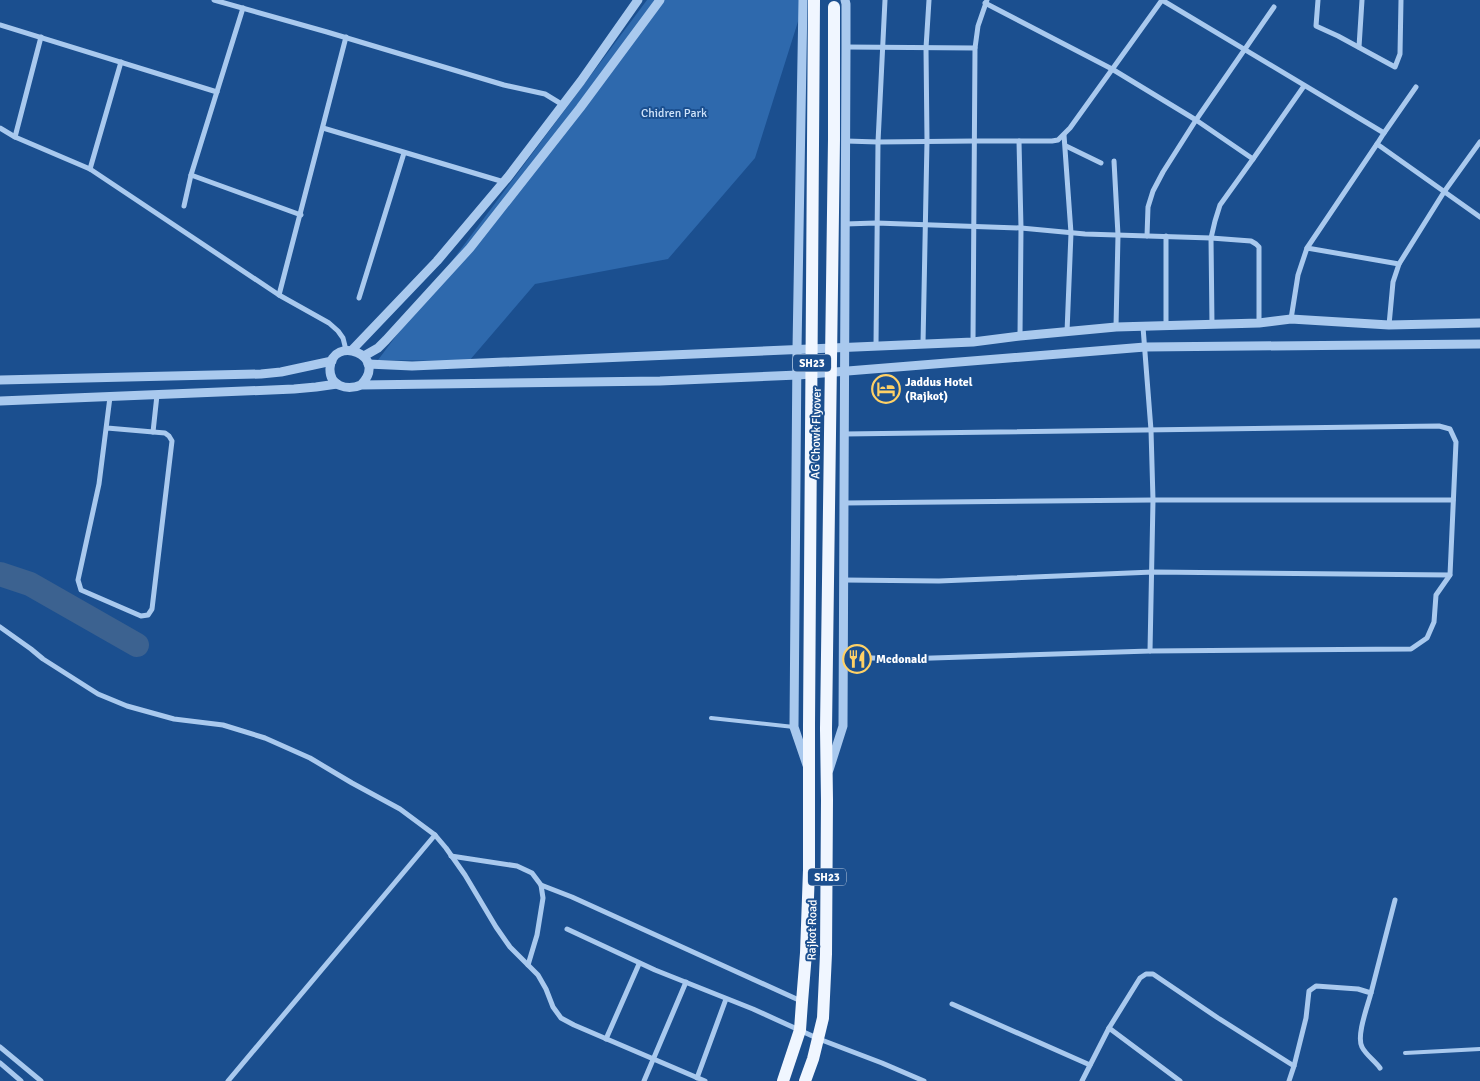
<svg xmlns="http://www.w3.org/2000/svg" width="1480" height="1081" font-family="Signika,sans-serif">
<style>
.green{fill:#2e69ad}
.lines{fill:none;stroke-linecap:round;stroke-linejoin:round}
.river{stroke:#3c6290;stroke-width:24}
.service{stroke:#a9c9ee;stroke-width:4}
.minor{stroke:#a9c9ee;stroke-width:5}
.tertiary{stroke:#a9c9ee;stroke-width:9}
.primary{stroke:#f0f6ff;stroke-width:12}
.primary-bridge{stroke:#f0f6ff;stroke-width:12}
.labels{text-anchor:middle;stroke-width:4;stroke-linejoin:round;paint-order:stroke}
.shield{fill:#1b4f8f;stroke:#bbcadd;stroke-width:1}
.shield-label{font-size:11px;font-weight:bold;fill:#fff}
.park-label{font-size:12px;fill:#cfe3fa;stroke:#1b4f8f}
.poi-label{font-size:12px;font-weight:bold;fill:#fff;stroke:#1b4f8f;text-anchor:start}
.street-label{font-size:12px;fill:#fff;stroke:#1b4f8f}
</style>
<rect width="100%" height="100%" fill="#1b4f8f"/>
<path class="green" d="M 647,0 L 801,0 L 801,12 L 755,158 L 668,259 L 535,284 L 469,361 L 378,360 Z"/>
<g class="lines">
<path class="river" d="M 0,574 L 30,584 L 137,645"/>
<g class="service">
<path d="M 711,718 L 794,727"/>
<path d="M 1405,1053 L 1480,1049"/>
</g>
<g class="minor">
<path d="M 214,0 L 327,32 L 504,85 L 545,94 L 563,105"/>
<path d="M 1162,0 L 1384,133 L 1377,144 L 1480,217"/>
<path d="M 1318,0 L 1316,26 L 1338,36 L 1395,67 L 1400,54 L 1401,0"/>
<path d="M 985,3 L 1112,69 L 1196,120 L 1253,159 L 1220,205 L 1215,221 L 1211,238 L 1212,325"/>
<path d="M 0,25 L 217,92"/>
<path d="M 846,47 L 975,48"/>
<path d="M 1359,47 L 1362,0"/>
<path d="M 0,128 L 15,137 L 90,169 L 279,295 L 329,323 L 338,331 L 343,338 L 346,350"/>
<path d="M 323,128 L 504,182"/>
<path d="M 1384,133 L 1416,87"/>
<path d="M 1064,135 L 1071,233 L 1067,332"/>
<path d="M 15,137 L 41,37"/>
<path d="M 846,141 L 878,142 L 974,141 L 1052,141 L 1058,140 L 1070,128 L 1162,0"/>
<path d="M 1019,141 L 1021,228 L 1020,336"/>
<path d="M 1066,146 L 1101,163"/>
<path d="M 1253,159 L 1304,86"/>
<path d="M 1114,161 L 1118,235 L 1116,327"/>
<path d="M 90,169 L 121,62"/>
<path d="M 191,175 L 301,215"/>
<path d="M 184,206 L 191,175 L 243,8"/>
<path d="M 845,224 L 876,223 L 1021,228 L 1085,234 L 1211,238 L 1251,241 L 1256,244 L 1259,247 L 1259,323"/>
<path d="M 1147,236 L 1148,207 L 1153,191 L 1163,172 L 1196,120 L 1274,7"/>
<path d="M 1307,248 L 1377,144"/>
<path d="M 279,295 L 346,37"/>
<path d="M 359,298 L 404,153"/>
<path d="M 1291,319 L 1298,275 L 1307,248 L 1399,264 L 1444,192 L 1480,142"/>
<path d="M 1389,325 L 1393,282 L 1399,264"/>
<path d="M 1166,326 L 1166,236"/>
<path d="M 973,342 L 975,48 L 978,26 L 987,0"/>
<path d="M 923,344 L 927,141 L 926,48 L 929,0"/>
<path d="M 876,346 L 878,142 L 885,0"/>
<path d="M 107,428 L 165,433 L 169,436 L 172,441 L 152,609 L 148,615 L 141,616 L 81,590 L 78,580 L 99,484 L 110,397"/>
<path d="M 153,432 L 157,395"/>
<path d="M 844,434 L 1439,426 L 1450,429 L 1456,442 L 1450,575 L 1436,595 L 1434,622 L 1427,638 L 1411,649 L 1150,651"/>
<path d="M 844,503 L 1153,500 L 1453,500"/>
<path d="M 844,580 L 939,581 L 1153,572 L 1450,575"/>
<path d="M 0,627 L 31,649 L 43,659 L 98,694 L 127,706 L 174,719 L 223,725 L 265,738 L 310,758 L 352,783 L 400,809 L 435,835 L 446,848 L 465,875 L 496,927 L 510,947 L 538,975 L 546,989 L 553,1007 L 561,1018 L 574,1025 L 705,1081"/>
<path d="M 843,657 L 902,659 L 1150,651 L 1153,500 L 1151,430 L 1143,327"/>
<path d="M 451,856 L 517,866 L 532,873 L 541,885 L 543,898 L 537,935 L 528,965"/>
<path d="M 541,885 L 572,897 L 801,1001"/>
<path d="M 567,929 L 655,970 L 753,1009 L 819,1039 L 882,1063 L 924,1081"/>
<path d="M 1371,993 L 1395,900"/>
<path d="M 952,1004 L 1090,1065"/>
<path d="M 1109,1028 L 1180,1081"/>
<path d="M 606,1039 L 639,964"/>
<path d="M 0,1047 L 41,1081"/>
<path d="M 0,1063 L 21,1081"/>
<path d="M 1294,1066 L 1306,1018 L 1309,991 L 1316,986 L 1358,989 L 1371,993 C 1368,1005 1356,1036 1362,1047 C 1366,1055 1375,1061 1380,1068"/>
<path d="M 697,1078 L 726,999"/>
<path d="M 228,1081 L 435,835"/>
<path d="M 644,1081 L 686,982"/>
<path d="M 1082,1081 L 1109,1028 L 1140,978 L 1146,974 L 1153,974 L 1218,1018 L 1294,1066 L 1289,1081"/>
</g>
<g class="tertiary">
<path d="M 803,0 L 797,349 L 794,727 L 807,765"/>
<path d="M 352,350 L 437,261 L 508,177 L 581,81 L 638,0"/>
<path d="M 364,356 L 378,348 L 386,340 L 470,248 L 580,108 L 660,0"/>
<path d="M 368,364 L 412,366 L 973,342 L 1020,336 L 1116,327 L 1259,323 L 1291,319 L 1389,325 L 1480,323"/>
<path d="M 0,380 L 261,374 L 281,372 L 332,361"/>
<path d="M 361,385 C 390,355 332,334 330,368 C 329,386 347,391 361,385 L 660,381 L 798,375 L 1145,347 L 1480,344"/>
<path d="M 0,401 L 294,389 L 316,387 L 337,384"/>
<path d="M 829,770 L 843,726 L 846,47 L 846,4 L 845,0"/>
</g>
<g class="primary">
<path d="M 783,1081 L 800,1030 L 802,1002 L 806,953 L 809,870 L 809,726"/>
<path d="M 805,1081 L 813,1059 L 823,1018 L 826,954 L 827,800 L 826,729"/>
</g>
<g class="primary-bridge">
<path d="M 809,726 L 814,0"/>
<path d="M 826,729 L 834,139 L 834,7"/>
</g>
</g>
<defs>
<symbol id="hotel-ring" viewBox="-11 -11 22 22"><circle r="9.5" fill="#1b4f8f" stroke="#ffd166" stroke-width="1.5"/><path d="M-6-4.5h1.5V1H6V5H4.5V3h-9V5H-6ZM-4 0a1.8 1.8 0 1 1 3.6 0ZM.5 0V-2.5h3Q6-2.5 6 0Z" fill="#ffd166"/></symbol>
<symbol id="restaurant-ring" viewBox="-11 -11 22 22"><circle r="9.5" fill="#1b4f8f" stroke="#ffd166" stroke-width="1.5"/><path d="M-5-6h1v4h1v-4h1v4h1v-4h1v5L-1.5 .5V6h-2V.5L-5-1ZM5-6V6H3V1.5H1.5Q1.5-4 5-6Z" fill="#ffd166"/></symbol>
</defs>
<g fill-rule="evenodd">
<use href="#hotel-ring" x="870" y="373" width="32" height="32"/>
<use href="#restaurant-ring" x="841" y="643" width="32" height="32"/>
</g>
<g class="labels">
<g class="shield">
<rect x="793" y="354.5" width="38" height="17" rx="4"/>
<rect x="808" y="868.5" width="38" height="17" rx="4"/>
</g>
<g class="shield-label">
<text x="812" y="367">SH23</text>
<text x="827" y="881">SH23</text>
</g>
<g class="park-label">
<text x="674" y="117">Chidren Park</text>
</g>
<g class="poi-label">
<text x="905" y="386">Jaddus Hotel<tspan x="905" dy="14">(Rajkot)</tspan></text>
<text x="876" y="663">Mcdonald</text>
</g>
<g class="street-label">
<text transform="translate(816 433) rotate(-89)" y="4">AG Chowk Flyover</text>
<text transform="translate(812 930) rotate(-89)" y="4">Rajkot Road</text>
</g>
</g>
</svg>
